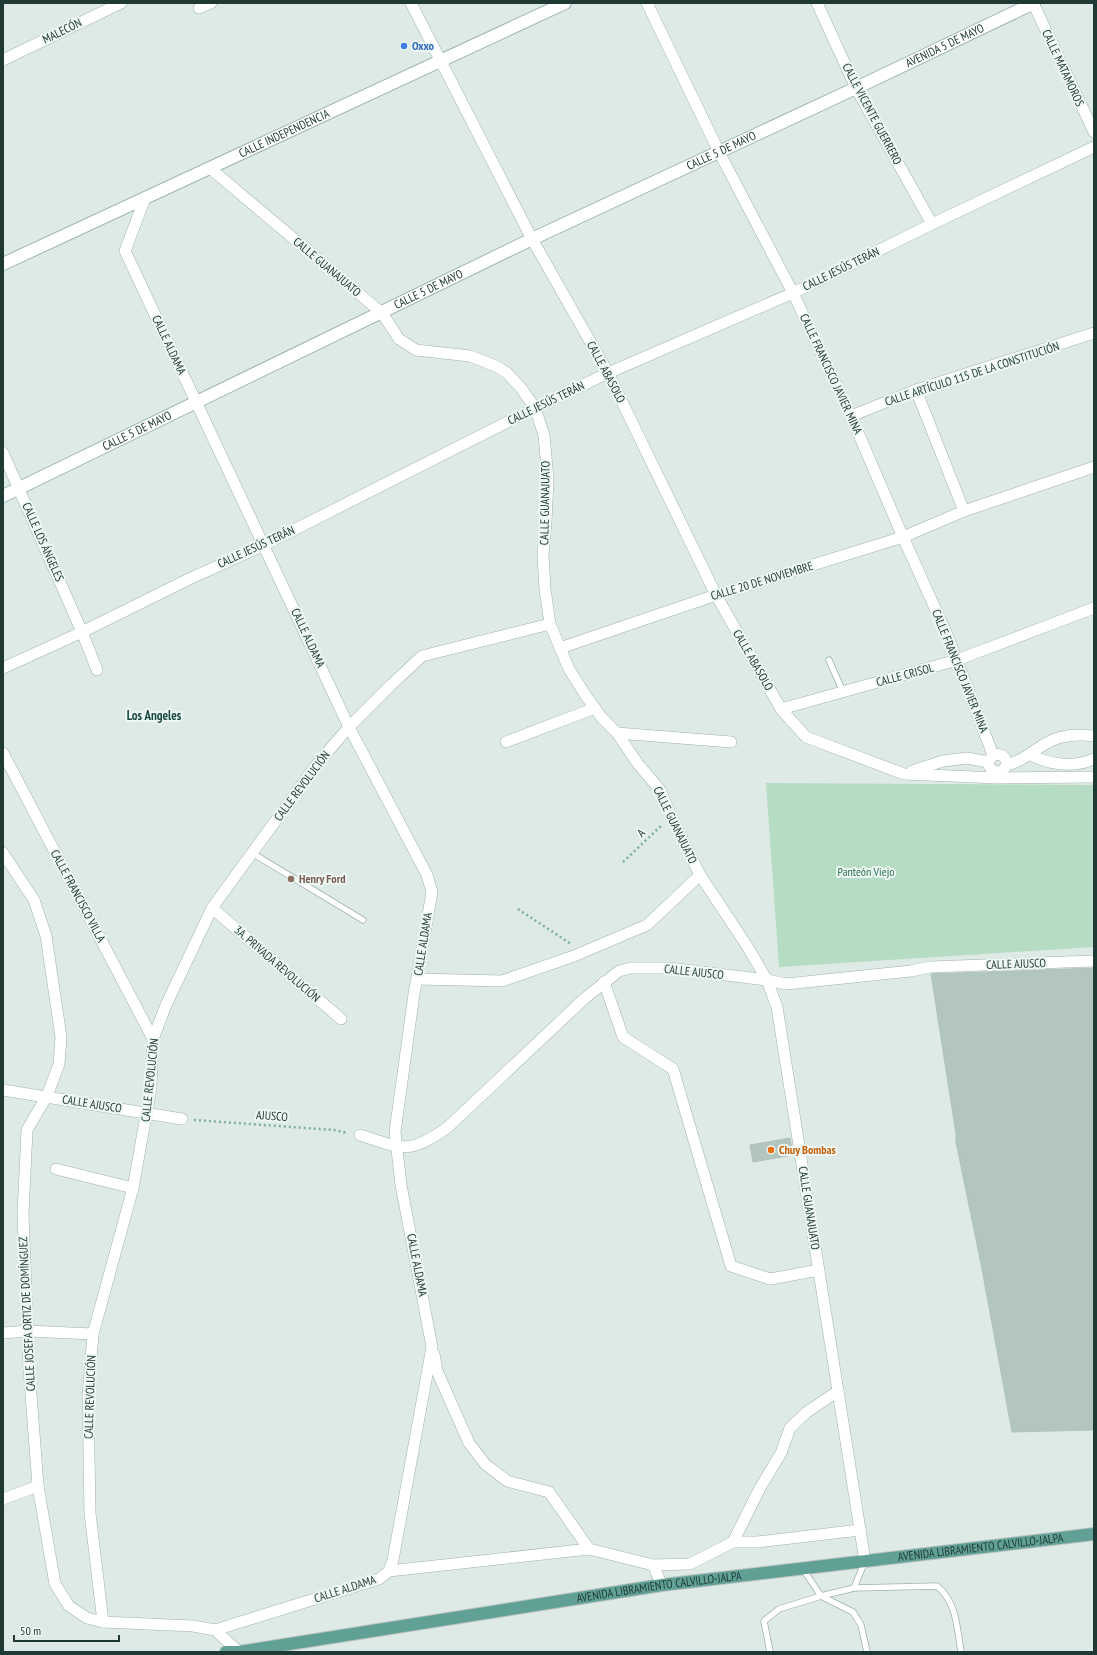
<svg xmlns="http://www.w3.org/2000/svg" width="1097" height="1655" font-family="'PT Sans Narrow',sans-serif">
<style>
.green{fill:#b6dcc3}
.building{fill:#b3c5bf;stroke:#b0c3bd}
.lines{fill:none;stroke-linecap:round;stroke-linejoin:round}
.service-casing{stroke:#a1b2ad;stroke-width:7}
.minor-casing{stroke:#a1b2ad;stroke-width:12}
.secondary-casing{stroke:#9db6af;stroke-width:14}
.primary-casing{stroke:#bcc4c2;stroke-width:14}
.path{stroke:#7daea3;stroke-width:2.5;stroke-dasharray:2 3;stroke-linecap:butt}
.service{stroke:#fff;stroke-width:5.5}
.minor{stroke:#fff;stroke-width:11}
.secondary{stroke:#fff;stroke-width:12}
.primary{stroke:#61a195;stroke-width:12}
.shop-dot{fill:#3f7fe0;stroke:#eef7f3;stroke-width:1.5}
.education-dot{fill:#8d6e63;stroke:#eef7f3;stroke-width:1.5}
.food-dot{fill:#e8710a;stroke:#eef7f3;stroke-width:1.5}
.labels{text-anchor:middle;stroke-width:4;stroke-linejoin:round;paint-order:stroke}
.street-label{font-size:12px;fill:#1f3a35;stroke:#eef7f3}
.shop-label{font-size:12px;font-weight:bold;fill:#366cbe;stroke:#eef7f3;text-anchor:start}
.park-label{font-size:12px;fill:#29714b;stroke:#eef7f3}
.education-label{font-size:12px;font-weight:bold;fill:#785e54;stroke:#eef7f3;text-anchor:start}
.food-label{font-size:12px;font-weight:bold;fill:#c56008;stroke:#eef7f3;text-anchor:start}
.neighbourhood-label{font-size:13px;font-weight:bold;fill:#1b4c44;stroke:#eef7f3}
</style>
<rect width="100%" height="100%" fill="#deeae6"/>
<path class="green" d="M 766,783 L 1094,785 L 1094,947 L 779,967 Z"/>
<g class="building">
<path d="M 1094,968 L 1094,1430 L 1012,1432 L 981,1264 L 956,1142 L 956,1134 L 931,974 Z"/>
<path d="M 790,1138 L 793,1155 L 753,1162 L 750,1145 Z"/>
</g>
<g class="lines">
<defs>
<g id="service">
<path d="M 829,660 L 843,692"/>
<path d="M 252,853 L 363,920"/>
<path d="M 803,1569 L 821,1596 L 853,1612 L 861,1625 L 867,1652"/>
<path d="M 854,1588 L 937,1586 C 957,1602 957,1629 961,1652"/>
<path d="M 770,1652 L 764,1621 L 779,1609 L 821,1596 L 854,1588 L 865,1561"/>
</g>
<g id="minor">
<path d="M 411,3 L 532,239 L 608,373 L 716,595 L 781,709 L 806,737 L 904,774 L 997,778 L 1094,777"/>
<path d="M 647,3 L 719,152 L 793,293 L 851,416 L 903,537 L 948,637 L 993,755"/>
<path d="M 817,3 L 856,88 L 932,224"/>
<path d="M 1033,3 L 1094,132"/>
<path d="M 199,8 L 211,3"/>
<path d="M 3,60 L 121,3"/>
<path d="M 211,169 L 382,313 L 399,339 L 416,350 L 470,356 L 496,366 L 507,373 L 521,388 L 535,408 L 544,435 L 548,479 L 546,522 L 543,555 L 545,589 L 550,624 L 569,669 L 586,696 L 602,718 L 617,733 L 638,764 L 660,790 L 671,816 L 700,875 L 747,946 L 767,980 L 777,1007 L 865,1561"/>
<path d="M 145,198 L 125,251 L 349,727 L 427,875 L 432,892 L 414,994 L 395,1132 L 401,1185 L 432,1347 L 393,1560 L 389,1571 L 379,1579 L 215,1630"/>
<path d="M 916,390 L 964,511"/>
<path d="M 851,416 L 916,390 L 1094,333"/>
<path d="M 3,453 L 82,632 L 97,670"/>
<path d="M 560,648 L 716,595 L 903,537 L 964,511 L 1094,467"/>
<path d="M 3,668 L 82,632 L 189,579 L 264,545 L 535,408 L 608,373 L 793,293 L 932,224 L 1094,147"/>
<path d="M 781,709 L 957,660 L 1094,608"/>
<path d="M 617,733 L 731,742"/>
<path d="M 506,742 L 595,708"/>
<path d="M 3,753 L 153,1039"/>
<path d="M 1030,754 C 1048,765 1074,768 1094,759"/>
<path d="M 1007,765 C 1006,756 1001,753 993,755 L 988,762 C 990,774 1001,775 1007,765 C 1023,761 1031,752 1045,744 C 1059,735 1078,734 1094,736"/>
<path d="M 912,771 L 943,761 L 967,758 L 988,762"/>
<path d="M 3,853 L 34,900 L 46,936 L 61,1037 L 59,1064 L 47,1096 L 27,1130 L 23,1214 L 29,1368 L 38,1486 L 55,1584 L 69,1606 L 87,1618 L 103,1622 L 193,1626 L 215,1630 L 239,1652"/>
<path d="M 212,908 L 341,1019"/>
<path d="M 418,979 L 502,981 L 574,956 L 647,925 L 700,875"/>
<path d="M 604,982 L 623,1037 L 673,1069 L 731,1266 L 770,1279 L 819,1270"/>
<path d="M 3,1090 L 182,1119"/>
<path d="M 360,1135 C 403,1149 409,1155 448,1127 L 585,998 L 619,971 L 631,968 L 669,968 L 767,980 L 786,984 L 911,971 L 930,967 L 1094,961"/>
<path d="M 56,1169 L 133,1188"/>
<path d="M 3,1333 L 28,1331 L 93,1334"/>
<path d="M 434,1354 L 437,1371 L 469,1443 L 485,1464 L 507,1481 L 549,1492 L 589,1549 L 653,1565 L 662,1585"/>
<path d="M 3,1499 L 38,1486"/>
<path d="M 733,1542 L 757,1542 L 860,1530"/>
<path d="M 653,1565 L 690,1564 L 733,1542 L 760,1488 L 781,1453 L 790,1428 L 807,1412 L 838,1391"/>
<path d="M 389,1571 L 589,1549"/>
<path d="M 103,1622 L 90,1513 L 88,1396 L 93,1334 L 133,1188 L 151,1088 L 153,1039 L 166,1005 L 212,908 L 317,764 L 349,727 L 391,685 L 422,656 L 550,624"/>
</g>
<g id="secondary">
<path id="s1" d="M 3,264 L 565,3"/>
<path id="s2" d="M 3,496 L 532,239 L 856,88 L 1034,3"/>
</g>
<g id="primary">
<path id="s3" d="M 226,1652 L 239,1652 L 662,1585 L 1094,1534"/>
</g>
</defs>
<use href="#service" class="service-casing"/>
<use href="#minor" class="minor-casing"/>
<use href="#secondary" class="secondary-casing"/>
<use href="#primary" class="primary-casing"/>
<g class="path">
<path d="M 623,862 L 662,825"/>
<path d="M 518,909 L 571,944"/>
<path d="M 194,1120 L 334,1130 L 348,1133"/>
</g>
<use href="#service" class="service"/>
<use href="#minor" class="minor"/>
<use href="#secondary" class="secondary"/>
<use href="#primary" class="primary"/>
</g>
<circle class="shop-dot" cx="404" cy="46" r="4"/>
<circle class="education-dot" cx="291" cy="879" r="4"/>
<circle class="food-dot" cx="771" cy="1150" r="4"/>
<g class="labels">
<g class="street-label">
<text transform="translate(62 31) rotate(-26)" y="4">MALECÓN</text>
<text dy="4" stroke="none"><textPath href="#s2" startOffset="1044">AVENIDA 5 DE MAYO</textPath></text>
<text transform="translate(1063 68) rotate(65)" y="4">CALLE MATAMOROS</text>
<text transform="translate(872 114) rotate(62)" y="4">CALLE VICENTE GUERRERO</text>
<text dy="4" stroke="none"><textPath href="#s1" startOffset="310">CALLE INDEPENDENCIA</textPath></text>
<text dy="4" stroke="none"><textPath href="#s2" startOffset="797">CALLE 5 DE MAYO</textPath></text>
<text transform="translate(327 267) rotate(40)" y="4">CALLE GUANAJUATO</text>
<text transform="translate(841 269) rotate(-26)" y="4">CALLE JESÚS TERÁN</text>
<text dy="4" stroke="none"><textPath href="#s2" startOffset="473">CALLE 5 DE MAYO</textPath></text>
<text transform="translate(169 345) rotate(65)" y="4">CALLE ALDAMA</text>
<text transform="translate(606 372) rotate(62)" y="4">CALLE ABASOLO</text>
<text transform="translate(831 374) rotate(65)" y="4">CALLE FRANCISCO JAVIER MINA</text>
<text transform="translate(972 374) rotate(-18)" y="4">CALLE ARTÍCULO 115 DE LA CONSTITUCIÓN</text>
<text transform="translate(546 403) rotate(-26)" y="4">CALLE JESÚS TERÁN</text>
<text dy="4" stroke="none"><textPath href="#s2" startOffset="149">CALLE 5 DE MAYO</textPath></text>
<text transform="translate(545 503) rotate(-89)" y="4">CALLE GUANAJUATO</text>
<text transform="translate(43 542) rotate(66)" y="4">CALLE LOS ÁNGELES</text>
<text transform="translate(256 547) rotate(-25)" y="4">CALLE JESÚS TERÁN</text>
<text transform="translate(762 581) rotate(-17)" y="4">CALLE 20 DE NOVIEMBRE</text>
<text transform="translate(308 638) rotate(65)" y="4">CALLE ALDAMA</text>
<text transform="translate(753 660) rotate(60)" y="4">CALLE ABASOLO</text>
<text transform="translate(960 671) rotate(68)" y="4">CALLE FRANCISCO JAVIER MINA</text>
<text transform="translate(905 675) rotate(-15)" y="4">CALLE CRISOL</text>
<text transform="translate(302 786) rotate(-53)" y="4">CALLE REVOLUCIÓN</text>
<text transform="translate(675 825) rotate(64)" y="4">CALLE GUANAJUATO</text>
<text transform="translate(641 833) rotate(-44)" y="4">A</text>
<text transform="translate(78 896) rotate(62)" y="4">CALLE FRANCISCO VILLA</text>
<text transform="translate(423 944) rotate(-81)" y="4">CALLE ALDAMA</text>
<text transform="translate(277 964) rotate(41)" y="4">3A. PRIVADA REVOLUCIÓN</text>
<text transform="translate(1016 964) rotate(-2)" y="4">CALLE AJUSCO</text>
<text transform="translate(694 972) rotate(6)" y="4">CALLE AJUSCO</text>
<text transform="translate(150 1080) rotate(-84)" y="4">CALLE REVOLUCIÓN</text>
<text transform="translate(92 1104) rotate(9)" y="4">CALLE AJUSCO</text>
<text transform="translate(272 1116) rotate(4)" y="4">AJUSCO</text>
<text transform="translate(809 1208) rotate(81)" y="4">CALLE GUANAJUATO</text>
<text transform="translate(417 1265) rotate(79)" y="4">CALLE ALDAMA</text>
<text transform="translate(27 1314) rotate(-93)" y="4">CALLE JOSEFA ORTIZ DE DOMÍNGUEZ</text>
<text transform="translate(90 1397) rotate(-88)" y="4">CALLE REVOLUCIÓN</text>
<text dy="4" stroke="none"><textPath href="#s3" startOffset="762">AVENIDA LIBRAMIENTO CALVILLO-JALPA</textPath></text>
<text dy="4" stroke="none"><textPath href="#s3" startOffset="438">AVENIDA LIBRAMIENTO CALVILLO-JALPA</textPath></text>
<text transform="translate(345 1589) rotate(-18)" y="4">CALLE ALDAMA</text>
</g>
<g class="shop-label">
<text x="412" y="50">Oxxo</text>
</g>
<g class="park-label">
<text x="866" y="876">Panteón Viejo</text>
</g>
<g class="education-label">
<text x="299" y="883">Henry Ford</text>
</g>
<g class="food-label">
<text x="779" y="1154">Chuy Bombas</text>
</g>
<g class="neighbourhood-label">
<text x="154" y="720">Los Angeles</text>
</g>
</g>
<rect width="1097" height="1655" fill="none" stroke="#1f3a35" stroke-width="8"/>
<path d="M14 1635v6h105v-6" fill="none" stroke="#1f3a35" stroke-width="2"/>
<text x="20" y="1635" font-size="12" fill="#1f3a35" stroke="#eef7f3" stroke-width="3" paint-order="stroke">50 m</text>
</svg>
